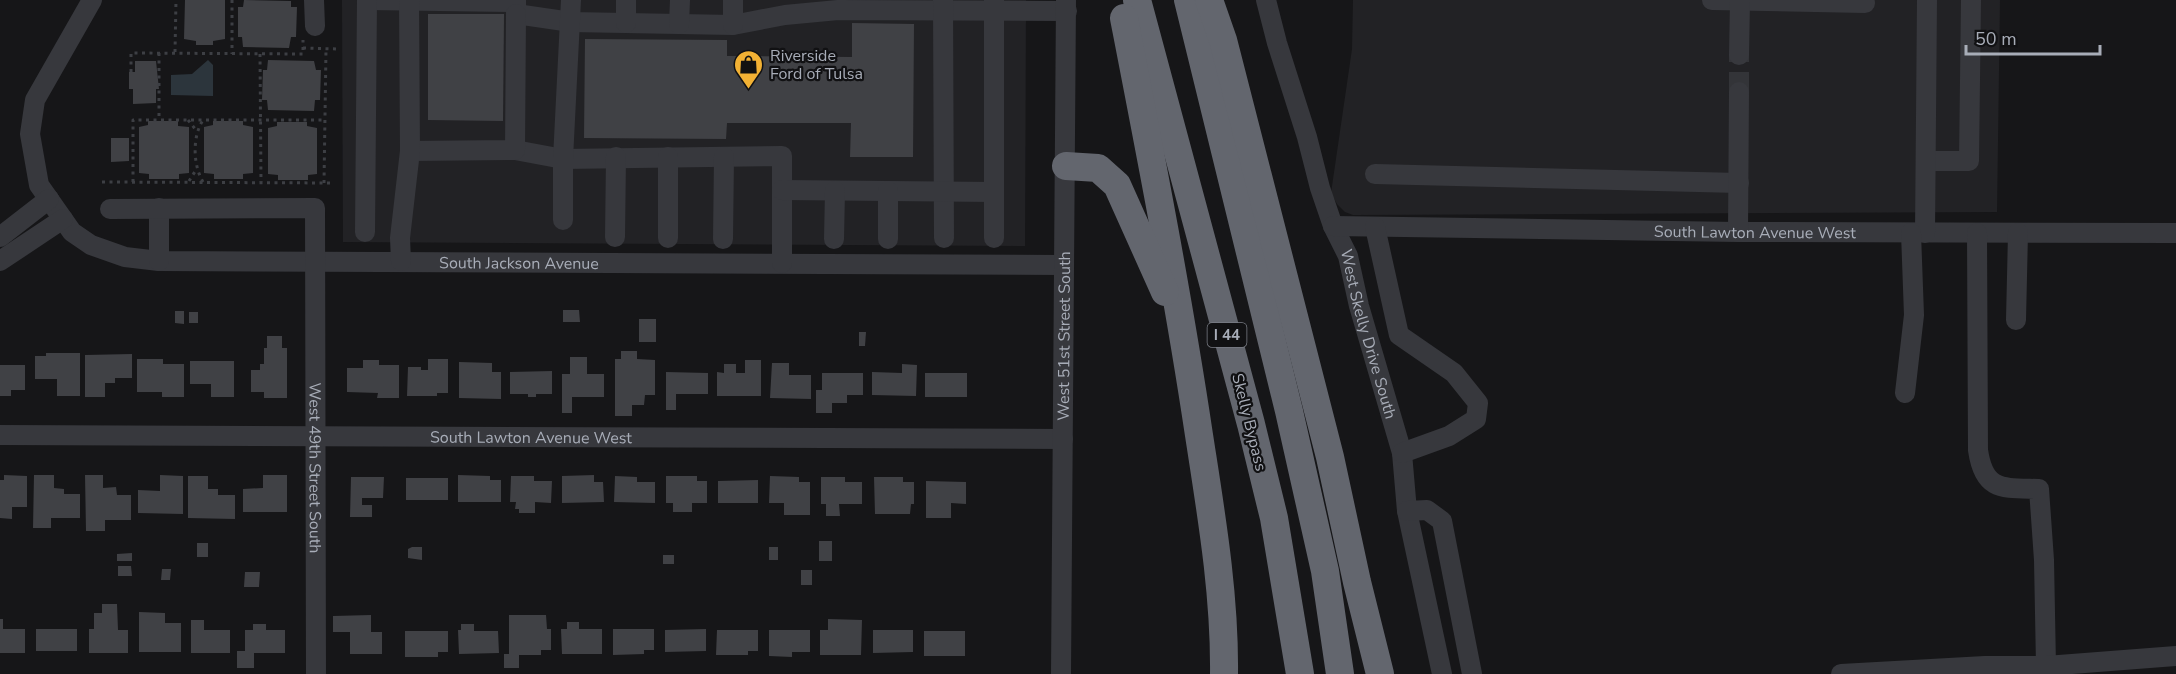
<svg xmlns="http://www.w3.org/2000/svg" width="2176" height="674" font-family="'Nunito Sans',sans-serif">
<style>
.built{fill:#222225}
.water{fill:#2c353c}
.building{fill:#404145}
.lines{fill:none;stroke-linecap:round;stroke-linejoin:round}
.minor-tunnel{stroke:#333438;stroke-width:20;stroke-dasharray:20 10;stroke-linecap:butt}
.path{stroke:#3d3f44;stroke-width:3;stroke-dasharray:3 4.5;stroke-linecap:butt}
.minor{stroke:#37383d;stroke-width:20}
.highway{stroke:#63666e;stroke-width:28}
.labels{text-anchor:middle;stroke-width:4.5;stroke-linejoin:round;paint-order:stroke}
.shield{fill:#111113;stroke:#7b7e86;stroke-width:1.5}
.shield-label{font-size:15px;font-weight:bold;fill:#a8adb8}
.poi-label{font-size:16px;fill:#a8adb8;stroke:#111113;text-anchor:start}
.street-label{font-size:16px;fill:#a8adb8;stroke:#111113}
</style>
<rect width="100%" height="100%" fill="#161618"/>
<g class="built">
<path d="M 342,0 L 1026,0 L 1025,246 L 343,242 Z"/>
<path d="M 1353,0 L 2000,0 L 1997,212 L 1353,215 L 1345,212 L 1337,204 L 1331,193 L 1352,49 Z"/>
</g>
<path class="water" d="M 208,60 L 213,65 L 213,96 L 171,95 L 171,75 L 192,74 Z"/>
<g class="building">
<path d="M 185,0 L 225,0 L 225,39 L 213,41 L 213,45 L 196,45 L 196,41 L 184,39 Z"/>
<path d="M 244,0 L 291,1 L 291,7 L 297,7 L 296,37 L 291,37 L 289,48 L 243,47 L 242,37 L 238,37 L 238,7 L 243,7 Z"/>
<path d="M 428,14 L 504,14 L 503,121 L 428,120 Z"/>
<path d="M 852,23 L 914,24 L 913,157 L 850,157 L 851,123 L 727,123 L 726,139 L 584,138 L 585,39 L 727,40 L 727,56 L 852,57 Z"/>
<path d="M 268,60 L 314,61 L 316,70 L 321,70 L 320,100 L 315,100 L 314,111 L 268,110 L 267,100 L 262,100 L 263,70 L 267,70 Z"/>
<path d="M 135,61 L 156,61 L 159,89 L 156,89 L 156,103 L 133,104 L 133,89 L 129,89 L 129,72 L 135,72 Z"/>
<path d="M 148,121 L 178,121 L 178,126 L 189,127 L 189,173 L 179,174 L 179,179 L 149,179 L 149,174 L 139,173 L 139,127 L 148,125 Z"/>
<path d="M 213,121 L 243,121 L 243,125 L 253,127 L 253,173 L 243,174 L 243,179 L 214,179 L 214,174 L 204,173 L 204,127 L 213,125 Z"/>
<path d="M 277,122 L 307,122 L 307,126 L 317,128 L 317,174 L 308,175 L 308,180 L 278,180 L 278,175 L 268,174 L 268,128 L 277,126 Z"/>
<path d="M 111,138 L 129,138 L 129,161 L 111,162 Z"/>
<path d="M 563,310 L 579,310 L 580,322 L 563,322 Z"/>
<path d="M 175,311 L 184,311 L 184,324 L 175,323 Z"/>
<rect x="189" y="312" width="9" height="11"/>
<rect x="639" y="319" width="17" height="23"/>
<path d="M 859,332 L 866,332 L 865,346 L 859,346 Z"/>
<path d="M 267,336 L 282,336 L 282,348 L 287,348 L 287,398 L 264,398 L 264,392 L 251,392 L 251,370 L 260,370 L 260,364 L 264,364 L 264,348 L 267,348 Z"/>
<path d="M 621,351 L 637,351 L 637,359 L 655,360 L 655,395 L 645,395 L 644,405 L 632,405 L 632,416 L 615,416 L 615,359 L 621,359 Z"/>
<path d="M 46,353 L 80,353 L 80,396 L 57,396 L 57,379 L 35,379 L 35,356 L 46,356 Z"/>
<path d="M 132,354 L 132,378 L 115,378 L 115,383 L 105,383 L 105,397 L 85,397 L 85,355 Z"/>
<path d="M 570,357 L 587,357 L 587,374 L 604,374 L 604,397 L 572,397 L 572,413 L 562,413 L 562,374 L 570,374 Z"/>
<path d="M 137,359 L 163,359 L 163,364 L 184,364 L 184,397 L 162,397 L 162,392 L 137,392 Z"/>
<path d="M 428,359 L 448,359 L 448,393 L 437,393 L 437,396 L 407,396 L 408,367 L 421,367 L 421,370 L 428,370 Z"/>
<path d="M 363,360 L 379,360 L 379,365 L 399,365 L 399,398 L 377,398 L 378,393 L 347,392 L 347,368 L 363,368 Z"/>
<path d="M 745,360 L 761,360 L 761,396 L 717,396 L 717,372 L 724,373 L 724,364 L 736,364 L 736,373 L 745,373 Z"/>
<path d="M 190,361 L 234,361 L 234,397 L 211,397 L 211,384 L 190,384 Z"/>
<path d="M 459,362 L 492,363 L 492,372 L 501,372 L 501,399 L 459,398 Z"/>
<path d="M 772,363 L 789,363 L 789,375 L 811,375 L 811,399 L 770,398 Z"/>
<path d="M 902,364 L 917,365 L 916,396 L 872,395 L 872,372 L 902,373 Z"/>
<path d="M 0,365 L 25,365 L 25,390 L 11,390 L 11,396 L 0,396 Z"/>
<path d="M 552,371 L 552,394 L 536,394 L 536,397 L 528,397 L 528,394 L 510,394 L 510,372 Z"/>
<path d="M 666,372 L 708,373 L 708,394 L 676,394 L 676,410 L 666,410 Z"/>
<path d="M 822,373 L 863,373 L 863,395 L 847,395 L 847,403 L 832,403 L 832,413 L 816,413 L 816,390 L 822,390 Z"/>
<rect x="925" y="373" width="42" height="24"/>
<path d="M 4,475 L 27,476 L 27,507 L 12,507 L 12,519 L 0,518 L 0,480 L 4,480 Z"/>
<path d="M 34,475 L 54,475 L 54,488 L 64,489 L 64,494 L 80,494 L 80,518 L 51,518 L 51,528 L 33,528 Z"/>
<path d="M 85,475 L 103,475 L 103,488 L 116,487 L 117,495 L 131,495 L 131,520 L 105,520 L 105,531 L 86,531 Z"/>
<path d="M 160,475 L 183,476 L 183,514 L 138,513 L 138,490 L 160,491 Z"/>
<path d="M 263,475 L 287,475 L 287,512 L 243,512 L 243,489 L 263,488 Z"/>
<path d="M 458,475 L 490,476 L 490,480 L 501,480 L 501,502 L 458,502 Z"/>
<path d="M 594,475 L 594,482 L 603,482 L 604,502 L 562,503 L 562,476 Z"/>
<path d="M 188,476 L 208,476 L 208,489 L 218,489 L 218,495 L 235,495 L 235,519 L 188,518 Z"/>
<path d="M 511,476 L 534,476 L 534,481 L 552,481 L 551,503 L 535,502 L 535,513 L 519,513 L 519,509 L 515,509 L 516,502 L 510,502 Z"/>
<path d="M 615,476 L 637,477 L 637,482 L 655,482 L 655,503 L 614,502 Z"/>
<path d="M 666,476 L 697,476 L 697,481 L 707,481 L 707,503 L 692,503 L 692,512 L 673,512 L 673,503 L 666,503 Z"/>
<path d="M 770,476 L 799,477 L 799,482 L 810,482 L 810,515 L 784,515 L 784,503 L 769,503 Z"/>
<path d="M 351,477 L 384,477 L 383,498 L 362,498 L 362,505 L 372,505 L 372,517 L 350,517 Z"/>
<path d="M 821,477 L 845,477 L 845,482 L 862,482 L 862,504 L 839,504 L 840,516 L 826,516 L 826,504 L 821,504 Z"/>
<path d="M 874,477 L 903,477 L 903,482 L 914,482 L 914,504 L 911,504 L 910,514 L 875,514 Z"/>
<rect x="406" y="478" width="42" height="22"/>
<path d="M 758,480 L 758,503 L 718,503 L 718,481 Z"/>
<path d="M 926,481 L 966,482 L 966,504 L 951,503 L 951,518 L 926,518 Z"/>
<rect x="819" y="541" width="13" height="20"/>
<rect x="197" y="543" width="11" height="14"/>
<path d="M 412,547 L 422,547 L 422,560 L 408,558 L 408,549 Z"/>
<rect x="769" y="547" width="9" height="13"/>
<path d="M 132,553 L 132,561 L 117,561 L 117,554 Z"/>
<rect x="663" y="555" width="11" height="9"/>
<path d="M 118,566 L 131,566 L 132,576 L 118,576 Z"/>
<path d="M 162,569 L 171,569 L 170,580 L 161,580 Z"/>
<rect x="801" y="570" width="11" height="15"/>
<path d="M 245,572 L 260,572 L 259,587 L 244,587 Z"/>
<path d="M 102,604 L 117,604 L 118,630 L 128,630 L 128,653 L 89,653 L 89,629 L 94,629 L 94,613 L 102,613 Z"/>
<path d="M 139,612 L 165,613 L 165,623 L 181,623 L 181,652 L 139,652 Z"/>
<path d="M 371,615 L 371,632 L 382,632 L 382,654 L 350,654 L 350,632 L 333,632 L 333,616 Z"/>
<path d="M 509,615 L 546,615 L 547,629 L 551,629 L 551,650 L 541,650 L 541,655 L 519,655 L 519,668 L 504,668 L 504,654 L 509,654 Z"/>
<path d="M 0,619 L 3,619 L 3,629 L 25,629 L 25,653 L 0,653 Z"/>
<path d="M 828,619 L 862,620 L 861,655 L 820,655 L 820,630 L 828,630 Z"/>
<path d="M 191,620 L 204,620 L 204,630 L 230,630 L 230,653 L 191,653 Z"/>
<path d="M 567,622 L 579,622 L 579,629 L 602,629 L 602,654 L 562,654 L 561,629 L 567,629 Z"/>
<path d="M 253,624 L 266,624 L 266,630 L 285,630 L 285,653 L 254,653 L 254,668 L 237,668 L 237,651 L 245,651 L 245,630 L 253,630 Z"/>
<path d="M 461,624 L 474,624 L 474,631 L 498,631 L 499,653 L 459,654 L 458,630 L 461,630 Z"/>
<rect x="36" y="629" width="41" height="22"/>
<path d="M 613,629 L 654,629 L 654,650 L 644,650 L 644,654 L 613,655 Z"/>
<path d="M 706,629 L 706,651 L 665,652 L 665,630 Z"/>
<path d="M 717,630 L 758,630 L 758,651 L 748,651 L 748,655 L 716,655 Z"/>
<path d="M 769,630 L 810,630 L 810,652 L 792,652 L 792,657 L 769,656 Z"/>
<path d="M 873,630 L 913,630 L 913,652 L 873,653 Z"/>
<path d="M 405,631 L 448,631 L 448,652 L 438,652 L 438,657 L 405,657 Z"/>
<rect x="924" y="631" width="41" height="25"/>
</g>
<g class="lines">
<path class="minor-tunnel" d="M 1739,92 L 1739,55"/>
<g class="path">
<path d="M 232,0 L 232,54"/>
<path d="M 303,48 L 338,49"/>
<path d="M 175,52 L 176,0"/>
<path d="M 159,53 L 159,120"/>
<path d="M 260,54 L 261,182"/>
<path d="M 131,72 L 131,53 L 303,54 L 303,40"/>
<path d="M 188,120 L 196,130"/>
<path d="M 189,181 L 196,170"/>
<path d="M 102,182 L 334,183"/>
<path d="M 133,182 L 133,120 L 325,120"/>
<path d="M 203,182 C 193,165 192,137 203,120"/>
<path d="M 324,183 L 326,49"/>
</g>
<g class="minor">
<path id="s1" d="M 92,0 L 35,100 L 30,134 L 39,185 L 72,232 L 91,245 L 125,257 L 159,261 L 1063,265"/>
<path d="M 314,0 L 315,26"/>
<path d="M 367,0 L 516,2"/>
<path d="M 516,0 L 516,14 L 571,22 L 733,25 L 785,15 L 838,10 L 1067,11"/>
<path d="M 943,0 L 944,238"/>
<path id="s2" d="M 1266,0 L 1277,43 L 1307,137 L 1320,188 L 1333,226 L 1348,256 L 1359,306 L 1402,453 L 1407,511 L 1442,674"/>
<path d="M 1712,0 L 1865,3"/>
<path d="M 626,23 L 626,0"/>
<path d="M 679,24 L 680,0"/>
<path d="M 733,25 L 733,0"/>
<path d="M 1739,55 L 1740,1"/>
<path d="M 515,150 L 563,159 L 782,156 L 782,263"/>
<path d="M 410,151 L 515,150 L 516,14"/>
<path d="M 1926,161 L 1969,161 L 1971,0"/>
<path d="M 1375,174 L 1739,183"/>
<path d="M 782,190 L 994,192"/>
<path d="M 888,191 L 888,239"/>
<path d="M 159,208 L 159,261"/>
<path id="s3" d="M 110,209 L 315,208 L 316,674"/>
<path d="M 563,220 L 563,159 L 571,0"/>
<path id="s4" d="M 1333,226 L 1738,232 L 2176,233"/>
<path d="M 1375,227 L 1399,335 L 1454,373 L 1478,403 L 1476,419 L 1449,436 L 1402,453"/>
<path d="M 365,232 L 367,0"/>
<path d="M 1738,232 L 1739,92"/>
<path d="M 1925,233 L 1927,0"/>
<path d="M 1977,233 L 1978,450 C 1984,492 2003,488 2039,489 L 2044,560 L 2046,666"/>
<path d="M 0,237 L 49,199"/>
<path d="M 615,237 L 616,157"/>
<path d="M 668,238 L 668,157"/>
<path d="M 994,238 L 994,0"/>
<path d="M 723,239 L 724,157"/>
<path d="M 834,239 L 835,191"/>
<path d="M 0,261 L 63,219"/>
<path d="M 401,261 L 400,238 L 410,151 L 409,0"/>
<path d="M 2016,320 L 2018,233"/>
<path d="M 1905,393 L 1914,315 L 1911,233"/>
<path id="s5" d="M 0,435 L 1063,439"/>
<path d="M 1407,511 L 1427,510 L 1442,521 L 1472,674"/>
<path id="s6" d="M 1061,674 L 1066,0"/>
<path d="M 1841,674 L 1985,666 L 2046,666 L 2176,656"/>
</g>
<g class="highway">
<path d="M 1137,0 L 1251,424 L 1274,518 L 1300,674"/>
<path d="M 1188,0 L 1289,411 L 1325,571 L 1340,674"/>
<path d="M 1209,0 L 1223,40 L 1330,457 L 1357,582 L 1380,674"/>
<path d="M 1124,18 C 1151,157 1178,295 1199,435 C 1211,513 1225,594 1224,674"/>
<path d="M 1066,166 L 1098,168 L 1117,185 L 1165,292"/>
</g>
</g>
<defs>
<symbol id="shop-pin" viewBox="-11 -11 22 30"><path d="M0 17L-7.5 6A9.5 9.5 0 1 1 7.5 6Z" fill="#f2b134" stroke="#111113"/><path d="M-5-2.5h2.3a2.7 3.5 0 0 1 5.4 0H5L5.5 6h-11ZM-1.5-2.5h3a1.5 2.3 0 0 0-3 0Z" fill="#111"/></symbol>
</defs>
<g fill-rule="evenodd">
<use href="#shop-pin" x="732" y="48" width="33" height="45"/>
</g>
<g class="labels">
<rect class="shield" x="1207.5" y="323" width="39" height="24" rx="4.5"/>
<g class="shield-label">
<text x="1227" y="340">I 44</text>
</g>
<g class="poi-label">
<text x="770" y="61">Riverside<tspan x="770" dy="18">Ford of Tulsa</tspan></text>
</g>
<g class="street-label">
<text dy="6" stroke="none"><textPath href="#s4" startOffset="422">South Lawton Avenue West</textPath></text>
<text dy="6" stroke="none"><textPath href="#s1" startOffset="712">South Jackson Avenue</textPath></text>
<text dy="6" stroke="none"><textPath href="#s2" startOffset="350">West Skelly Drive South</textPath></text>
<text dy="6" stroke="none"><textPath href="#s6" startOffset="338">West 51st Street South</textPath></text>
<text transform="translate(1250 422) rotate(76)" y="6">Skelly Bypass</text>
<text dy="6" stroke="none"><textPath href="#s5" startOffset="531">South Lawton Avenue West</textPath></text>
<text dy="6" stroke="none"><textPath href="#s3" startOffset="465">West 49th Street South</textPath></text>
</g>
</g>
<path d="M1966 45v9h134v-9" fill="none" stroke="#a8adb8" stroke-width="3"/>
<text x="1975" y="45" font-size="18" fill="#a8adb8" stroke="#111113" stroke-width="4.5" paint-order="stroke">50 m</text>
</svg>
